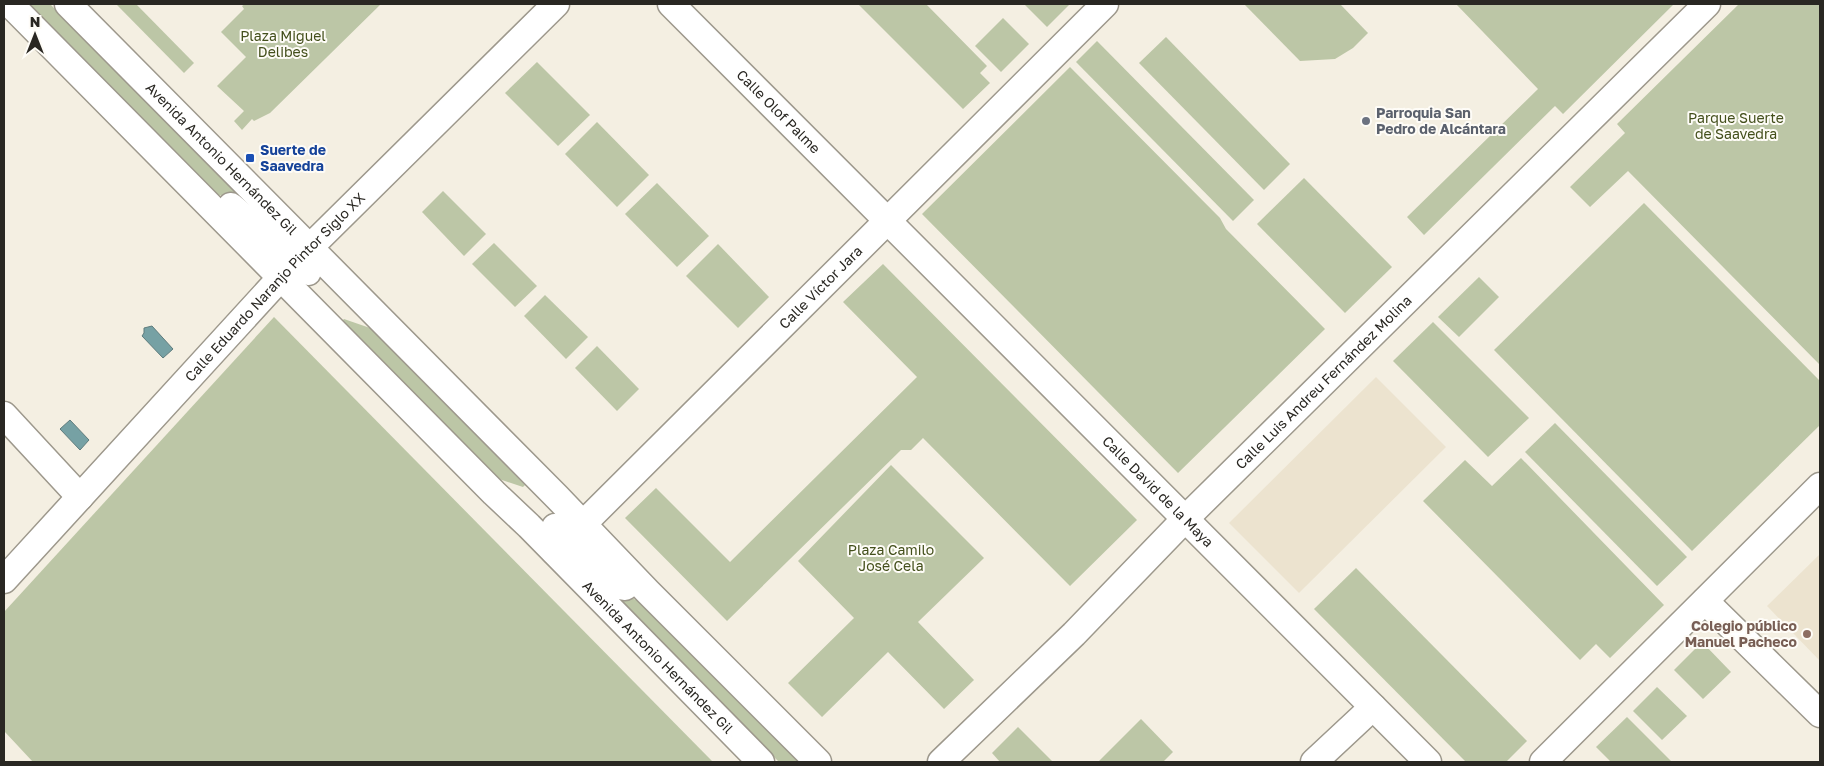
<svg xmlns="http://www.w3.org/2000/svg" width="1824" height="766" font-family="'Golos Text',sans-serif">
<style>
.built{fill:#ece3cf}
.green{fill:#bcc6a6}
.water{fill:#76a1a4;stroke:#5f7c7d}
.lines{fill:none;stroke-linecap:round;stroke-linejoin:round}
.minor-casing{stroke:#9d988c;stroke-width:29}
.minor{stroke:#fff;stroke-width:26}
.worship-dot{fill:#6b7280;stroke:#fefcf7;stroke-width:2}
.transit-dot{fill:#1a4fb4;stroke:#fefcf7;stroke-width:2}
.education-dot{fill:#8d6e63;stroke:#fefcf7;stroke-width:2}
.labels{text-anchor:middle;stroke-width:4;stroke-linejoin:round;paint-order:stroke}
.park-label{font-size:14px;fill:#434f1b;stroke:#fefcf7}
.street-label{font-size:14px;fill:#292722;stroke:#fefcf7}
.worship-label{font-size:14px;font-weight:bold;fill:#5b616d;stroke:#fefcf7;text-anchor:start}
.transit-label{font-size:14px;font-weight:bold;fill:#164399;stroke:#fefcf7;text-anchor:start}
.education-label{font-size:14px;font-weight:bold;fill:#785e54;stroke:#fefcf7;text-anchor:end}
</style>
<rect width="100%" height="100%" fill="#f4efe2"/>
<g class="built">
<path d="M 1376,377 L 1446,447 L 1299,593 L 1229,523 Z"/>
<path d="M 1820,554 L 1820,661 L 1767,606 Z"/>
</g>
<g class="green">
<path d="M 28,4 L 50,4 L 244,201 L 240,202 L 216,194 Z"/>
<path d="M 116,4 L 136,4 L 194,63 L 184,73 Z"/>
<path d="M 245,4 L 381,4 L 270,113 L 254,121 L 252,119 L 242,130 L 234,121 L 244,111 L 217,86 L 246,57 L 221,32 L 244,9 L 242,6 Z"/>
<path d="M 858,4 L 926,4 L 987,66 L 980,73 L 990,83 L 963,109 Z"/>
<path d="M 1024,4 L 1070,4 L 1047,27 Z"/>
<path d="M 1244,4 L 1340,4 L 1368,33 L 1353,48 L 1335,59 L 1300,61 Z"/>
<path d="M 1456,4 L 1674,4 L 1563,114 L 1555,106 L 1424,235 L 1407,217 L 1538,89 Z"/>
<path d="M 1739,4 L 1820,4 L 1820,365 L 1628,171 L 1590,207 L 1570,187 L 1625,133 L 1617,124 Z"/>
<path d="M 1003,18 L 1029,44 L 1001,72 L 975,46 Z"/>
<path d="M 1166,37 L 1290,164 L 1264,190 L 1139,63 Z"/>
<path d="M 1097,41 L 1254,200 L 1233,221 L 1076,62 Z"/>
<path d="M 537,62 L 590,115 L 558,146 L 505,93 Z"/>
<path d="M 1070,67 L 1220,218 L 1226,229 L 1325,329 L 1178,473 L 922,214 Z"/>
<path d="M 597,122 L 649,175 L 617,207 L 565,154 Z"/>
<path d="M 1304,178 L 1392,267 L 1345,313 L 1257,224 Z"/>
<path d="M 657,183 L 709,236 L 677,267 L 625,214 Z"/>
<path d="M 443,191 L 486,234 L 464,256 L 422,212 Z"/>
<path d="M 1644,203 L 1820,381 L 1820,425 L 1692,551 L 1494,350 Z"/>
<path d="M 494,243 L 537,286 L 515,307 L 472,264 Z"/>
<path d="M 718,244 L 769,297 L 738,328 L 686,276 Z"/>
<path d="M 883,264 L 1137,520 L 1070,586 L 923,438 L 911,450 L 901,450 L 727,621 L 625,518 L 656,488 L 730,562 L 917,377 L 843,302 Z"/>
<path d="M 1479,277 L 1499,297 L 1459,337 L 1438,317 Z"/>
<path d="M 545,295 L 588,337 L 566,359 L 524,316 Z"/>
<path d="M 274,317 L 713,762 L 33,762 L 4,731 L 4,612 Z"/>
<path d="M 344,319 L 370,328 L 525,485 L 523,487 L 499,479 L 342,321 Z"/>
<path d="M 1433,322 L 1529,418 L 1488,457 L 1393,361 Z"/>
<path d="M 597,346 L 639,389 L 617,411 L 575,368 Z"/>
<path d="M 1555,423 L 1687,557 L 1657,586 L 1525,452 Z"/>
<path d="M 1521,458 L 1664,605 L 1610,658 L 1596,644 L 1580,660 L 1423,501 L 1465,460 L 1492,486 Z"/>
<path d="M 891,465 L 984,558 L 918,622 L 974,680 L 944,709 L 888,652 L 822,717 L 788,683 L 854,618 L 798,561 Z"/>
<path d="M 1356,568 L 1527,741 L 1506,762 L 1466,762 L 1314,609 Z"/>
<path d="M 613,591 L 639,601 L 799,762 L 779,762 L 611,593 Z"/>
<path d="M 1702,642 L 1731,672 L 1703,699 L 1674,670 Z"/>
<path d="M 1657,687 L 1687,716 L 1662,740 L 1633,711 Z"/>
<path d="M 1627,717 L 1672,762 L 1611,762 L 1596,747 Z"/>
<path d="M 1141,719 L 1173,752 L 1163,762 L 1098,762 Z"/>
<path d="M 1018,727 L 1053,762 L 1000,762 L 992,753 Z"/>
</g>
<g class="water">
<path d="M 152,326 L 173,349 L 163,358 L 142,336 L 144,333 L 144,328 Z"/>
<path d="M 70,420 L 89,440 L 80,450 L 60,429 Z"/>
</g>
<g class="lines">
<defs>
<g id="minor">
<path id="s1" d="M 10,4 L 494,493 L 529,526 L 761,762"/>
<path id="s2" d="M 68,4 L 557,497 L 648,592 L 818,762"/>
<path id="s3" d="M 671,4 L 1428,762"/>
<path d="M 231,206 L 308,272"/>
<path d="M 4,415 L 80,497"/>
<path d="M 555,527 L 619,586 L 625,587"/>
<path id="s4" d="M 554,551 L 568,539 L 1105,4"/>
<path id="s5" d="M 4,580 L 295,262 L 556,4"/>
<path d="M 1705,601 L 1820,714"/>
<path id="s6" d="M 941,762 L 1074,634 L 1185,519 L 1707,4"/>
<path d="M 1314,762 L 1373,707"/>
<path d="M 1543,762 L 1820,486"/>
</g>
</defs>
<use href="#minor" class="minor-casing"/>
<use href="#minor" class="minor"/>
</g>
<circle class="worship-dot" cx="1366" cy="121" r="5"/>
<rect class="transit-dot" x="245" y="153" width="10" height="10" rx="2.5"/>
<circle class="education-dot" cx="1807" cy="634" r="5"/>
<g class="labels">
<g class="park-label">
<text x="283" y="41">Plaza Miguel<tspan x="283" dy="16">Delibes</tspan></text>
<text x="1736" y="123">Parque Suerte<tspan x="1736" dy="16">de Saavedra</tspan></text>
<text x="891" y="555">Plaza Camilo<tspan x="891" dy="16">José Cela</tspan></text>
</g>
<g class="street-label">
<text dy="5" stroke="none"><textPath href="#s3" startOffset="152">Calle Olof Palme</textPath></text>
<text dy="5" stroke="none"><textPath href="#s2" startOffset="218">Avenida Antonio Hernández Gil</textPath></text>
<text dy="5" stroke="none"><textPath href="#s5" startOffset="399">Calle Eduardo Naranjo Pintor Siglo XX</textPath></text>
<text dy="5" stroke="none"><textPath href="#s4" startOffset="375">Calle Víctor Jara</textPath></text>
<text dy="5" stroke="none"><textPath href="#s6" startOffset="539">Calle Luis Andreu Fernández Molina</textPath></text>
<text dy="5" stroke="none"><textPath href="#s3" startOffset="689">Calle David de la Maya</textPath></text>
<text dy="5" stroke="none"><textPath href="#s1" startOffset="920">Avenida Antonio Hernández Gil</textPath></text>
</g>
<g class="worship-label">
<text x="1376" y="118">Parroquia San<tspan x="1376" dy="16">Pedro de Alcántara</tspan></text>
</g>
<g class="transit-label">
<text x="260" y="155">Suerte de<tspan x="260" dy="16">Saavedra</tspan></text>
</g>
<g class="education-label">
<text x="1797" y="631">Colegio público<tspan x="1797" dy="16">Manuel Pacheco</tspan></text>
</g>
</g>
<rect width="1824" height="766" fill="none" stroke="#292722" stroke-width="10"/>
<g transform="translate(35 35)" stroke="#fefcf7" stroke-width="4" paint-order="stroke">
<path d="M0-4L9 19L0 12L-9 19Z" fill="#292722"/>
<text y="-8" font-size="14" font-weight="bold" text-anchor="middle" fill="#292722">N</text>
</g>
</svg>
